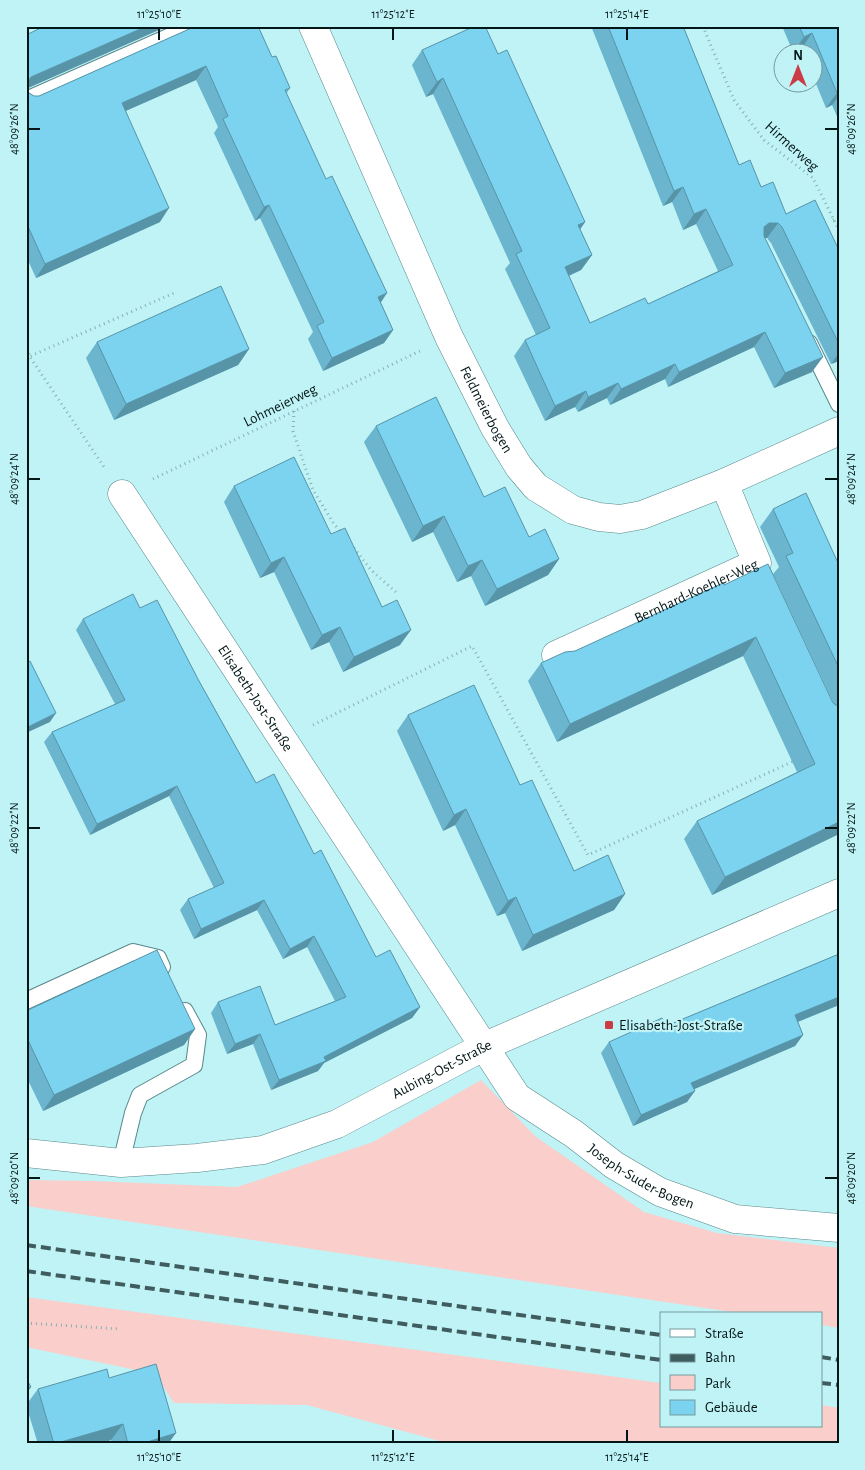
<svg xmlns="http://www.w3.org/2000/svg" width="865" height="1470" font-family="'Alegreya Sans',sans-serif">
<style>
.green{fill:#facecb}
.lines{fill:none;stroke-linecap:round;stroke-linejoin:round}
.service-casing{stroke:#58888b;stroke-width:18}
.minor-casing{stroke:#58888b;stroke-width:29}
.path{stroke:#87b1b3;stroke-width:3;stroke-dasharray:1 4;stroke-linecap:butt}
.service{stroke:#fff;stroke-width:16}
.minor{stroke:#fff;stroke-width:28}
.rail{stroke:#3f5c5e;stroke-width:4;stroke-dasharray:10 5;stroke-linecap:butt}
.wall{fill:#6bb5ce}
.shaded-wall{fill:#5794a8}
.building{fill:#7cd3f0;stroke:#5794a8}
.ticks{fill:none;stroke:#041718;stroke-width:2}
.poi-dot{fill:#cb3b45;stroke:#c0f3f6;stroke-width:2}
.labels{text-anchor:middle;stroke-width:4.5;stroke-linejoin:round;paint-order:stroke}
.street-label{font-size:15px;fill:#041718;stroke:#c0f3f6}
.poi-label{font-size:15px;fill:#041718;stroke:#c0f3f6;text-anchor:start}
.neatline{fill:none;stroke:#041718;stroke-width:2}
.ticks-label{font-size:12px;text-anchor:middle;fill:#041718}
</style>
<rect width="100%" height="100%" fill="#c0f3f6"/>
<g class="green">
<path d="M 481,1080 L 535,1136 L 644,1212 L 717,1233 L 839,1248 L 839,1328 L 821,1325 L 821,1314 L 745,1314 L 26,1206 L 26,1180 L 93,1181 L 237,1187 L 373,1142 Z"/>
<path d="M 26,1297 L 661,1383 L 661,1426 L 821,1426 L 821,1405 L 839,1408 L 839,1444 L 451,1444 L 307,1405 L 174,1403 L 155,1374 L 26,1347 Z"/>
</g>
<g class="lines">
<defs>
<g id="service">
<path d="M 26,100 L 193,26"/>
<path d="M 809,343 L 839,404"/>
<path d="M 26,1001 L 133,952 L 158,958 L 162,967"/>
<path d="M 121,1163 L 133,1113 L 140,1095 L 194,1065 L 198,1035 L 185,1011"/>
</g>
<g id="minor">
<path id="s1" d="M 313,26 L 449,337 L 495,428 L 519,467 L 536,487 L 573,510 L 599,517 L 620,519 L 642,515 L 724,483 L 839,431"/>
<path id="s2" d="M 122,494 L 517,1097 L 574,1134 L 614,1165 L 660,1192 L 735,1219 L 839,1228"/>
<path id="s3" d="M 556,655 L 757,563 L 724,483"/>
<path id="s4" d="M 26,1153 L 121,1163 L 197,1158 L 263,1150 L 337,1124 L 485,1046 L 839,893"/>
</g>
</defs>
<use href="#service" class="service-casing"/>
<use href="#minor" class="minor-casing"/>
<g class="path">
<path d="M 704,26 L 704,29 L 734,100 L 764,140 L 813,178 L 839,230"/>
<path d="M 833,220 L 839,217"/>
<path d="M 26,349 L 30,357 L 104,467"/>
<path d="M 26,358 L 174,293"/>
<path d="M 294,411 L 293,431 L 313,490 L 332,521 L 342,534"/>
<path d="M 153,479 L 420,351"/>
<path d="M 354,548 L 371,570 L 397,593"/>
<path d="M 313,725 L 472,646 L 588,855 L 794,761"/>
<path d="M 26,1323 L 120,1329"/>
</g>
<use href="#service" class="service"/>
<use href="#minor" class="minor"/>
<g class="rail">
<path d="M 26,1245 L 661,1335"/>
<path d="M 26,1271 L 661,1360"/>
<path d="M 821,1357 L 839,1360"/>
<path d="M 821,1383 L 839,1385"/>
</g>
</g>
<g class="wall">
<path d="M 196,26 L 272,57 L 290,88 L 286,94 L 393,330 L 384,343 L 323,371 L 308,339 L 313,332 L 260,218 L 255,221 L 214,133 L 218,127 L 196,80 L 125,111 L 160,222 L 36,278 L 26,256 L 26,89 L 26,91 L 34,96 L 39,96 Z"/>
<path d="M 591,26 L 683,26 L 739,165 L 761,187 L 786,214 L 839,250 L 839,361 L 831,364 L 771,243 L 767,238 L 765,238 L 812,372 L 774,388 L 754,347 L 668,387 L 665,379 L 610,405 L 607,398 L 578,412 L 575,407 L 545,421 L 514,356 L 525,340 L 536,335 L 505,269 L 510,263 L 433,94 L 426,97 L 412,65 L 422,50 L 498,54 L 585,222 L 580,229 L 592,255 L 581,270 L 569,276 L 590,323 L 648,304 L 718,271 L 696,224 L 683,230 L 672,202 L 663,206 Z"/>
<path d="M 782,26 L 839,26 L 839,121 L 832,105 L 826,108 L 812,74 L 812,52 L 803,52 L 802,48 L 793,52 Z"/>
<path d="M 97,342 L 249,349 L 238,365 L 114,420 L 86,358 Z"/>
<path d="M 376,426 L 484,497 L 529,537 L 559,559 L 548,575 L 485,606 L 471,576 L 457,582 L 433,532 L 412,542 L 364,442 Z"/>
<path d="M 234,486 L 331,534 L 382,607 L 400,645 L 343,672 L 329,642 L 311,650 L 274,572 L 260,578 L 224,502 Z"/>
<path d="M 773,509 L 839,565 L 839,834 L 712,895 L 684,839 L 697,821 L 797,772 L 743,656 L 557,742 L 528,681 L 541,663 L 575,651 L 724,585 L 834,704 L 773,574 L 779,567 L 760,527 Z"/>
<path d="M 140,608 L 199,681 L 256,783 L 314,854 L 376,957 L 420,1007 L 412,1018 L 324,1063 L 318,1071 L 271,1090 L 253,1044 L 227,1054 L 211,1013 L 218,1002 L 275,1025 L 335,1001 L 307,947 L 283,959 L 257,910 L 194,939 L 180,910 L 188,899 L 214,888 L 169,796 L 90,835 L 44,742 L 52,732 L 115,704 L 76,630 L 83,619 Z"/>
<path d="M 408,715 L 520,785 L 574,871 L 625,894 L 614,910 L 522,951 L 505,913 L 497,916 L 455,825 L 443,831 L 397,731 Z"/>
<path d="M 839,954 L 839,1005 L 798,1022 L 803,1035 L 795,1046 L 694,1089 L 687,1102 L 633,1126 L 601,1053 L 609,1042 L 666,1026 Z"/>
<path d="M 26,1011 L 195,1029 L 184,1045 L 43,1111 L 26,1076 Z"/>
<path d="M 109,1378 L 168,1444 L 112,1444 L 111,1440 L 99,1444 L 38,1444 L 26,1405 L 38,1389 Z"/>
</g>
<g class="shaded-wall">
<path d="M 147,26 L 168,26 L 26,89 L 26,84 L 31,77 Z"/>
<path d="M 812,33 L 802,48 L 793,52 L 804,37 Z"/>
<path d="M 206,66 L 196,80 L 112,117 L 122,103 Z"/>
<path d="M 443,78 L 433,94 L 426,97 L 437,82 Z"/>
<path d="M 839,92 L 839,96 L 832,105 L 826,108 L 837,93 Z"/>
<path d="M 683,187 L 672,202 L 663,206 L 674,191 Z"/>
<path d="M 269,205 L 260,218 L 255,221 L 264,207 Z"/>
<path d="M 169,208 L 160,222 L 36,278 L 45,264 Z"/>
<path d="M 706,209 L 696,224 L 683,230 L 694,214 Z"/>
<path d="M 585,222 L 575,237 L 578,225 Z"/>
<path d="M 769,223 L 778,223 L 767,238 L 758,238 L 764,227 Z"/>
<path d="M 592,255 L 581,270 L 554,282 L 565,267 Z"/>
<path d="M 387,293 L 378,307 L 378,297 Z"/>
<path d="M 393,330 L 384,343 L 323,371 L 332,358 Z"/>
<path d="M 765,332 L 754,347 L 668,387 L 679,372 Z"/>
<path d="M 249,349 L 238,365 L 114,420 L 126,404 Z"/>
<path d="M 839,353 L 839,361 L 831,364 Z"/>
<path d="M 823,357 L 812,372 L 774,388 L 785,373 Z"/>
<path d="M 675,364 L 665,379 L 610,405 L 621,389 Z"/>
<path d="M 618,383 L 607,398 L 578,412 L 588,397 Z"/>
<path d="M 586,391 L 575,407 L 545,421 L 555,406 Z"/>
<path d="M 444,516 L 433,532 L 412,542 L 423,526 Z"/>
<path d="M 284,557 L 274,572 L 260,578 L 271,563 Z"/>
<path d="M 559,559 L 548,575 L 485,606 L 497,589 Z"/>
<path d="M 482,560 L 471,576 L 457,582 L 468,566 Z"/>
<path d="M 340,627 L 329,642 L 311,650 L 322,635 Z"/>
<path d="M 411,630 L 400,645 L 343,672 L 354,657 Z"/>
<path d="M 756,637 L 743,656 L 557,742 L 570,724 Z"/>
<path d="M 56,713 L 50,722 L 26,733 L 26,728 Z"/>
<path d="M 177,786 L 169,796 L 90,835 L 97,824 Z"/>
<path d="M 466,809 L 455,825 L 443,831 L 454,815 Z"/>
<path d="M 839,822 L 839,834 L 712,895 L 725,877 Z"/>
<path d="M 625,894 L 614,910 L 522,951 L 533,935 Z"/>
<path d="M 516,897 L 505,913 L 497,916 L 508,901 Z"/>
<path d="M 264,900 L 257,910 L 194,939 L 201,929 Z"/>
<path d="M 314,936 L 307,947 L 283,959 L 290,949 Z"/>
<path d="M 839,997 L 839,1005 L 787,1026 L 795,1015 Z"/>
<path d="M 420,1007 L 412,1018 L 324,1063 L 318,1071 L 271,1090 L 279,1080 Z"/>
<path d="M 195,1029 L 184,1045 L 43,1111 L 54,1095 Z"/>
<path d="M 260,1034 L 253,1044 L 227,1054 L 235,1044 Z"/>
<path d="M 803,1035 L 795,1046 L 683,1094 L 691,1083 Z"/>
<path d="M 695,1091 L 687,1102 L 633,1126 L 641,1115 Z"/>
<path d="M 31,1387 L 26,1394 L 26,1389 Z"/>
<path d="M 123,1424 L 111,1440 L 99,1444 L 55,1444 Z"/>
<path d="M 176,1433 L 168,1444 L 141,1444 Z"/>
</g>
<g class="building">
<path d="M 45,26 L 147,26 L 31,77 L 26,84 L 26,35 Z"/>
<path d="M 196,26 L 258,26 L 272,57 L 276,56 L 290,88 L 285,90 L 326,179 L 332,176 L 387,293 L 378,297 L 393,330 L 332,358 L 317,326 L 324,322 L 269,205 L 264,207 L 223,119 L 228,116 L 206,66 L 122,103 L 169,208 L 45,264 L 26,222 L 26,89 L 26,91 L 34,96 L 39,96 Z"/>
<path d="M 475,26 L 485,26 L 498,54 L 507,50 L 585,222 L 578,225 L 592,255 L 565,267 L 590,323 L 645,298 L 648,304 L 733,265 L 706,209 L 694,214 L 683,187 L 674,191 L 608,26 L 683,26 L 739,165 L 750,160 L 761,187 L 773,182 L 786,214 L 815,200 L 839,250 L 839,344 L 782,227 L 778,223 L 769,223 L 764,227 L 764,236 L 823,357 L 785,373 L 765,332 L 679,372 L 675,364 L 621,389 L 618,383 L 588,397 L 586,391 L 555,406 L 525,340 L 550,328 L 516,254 L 522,251 L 443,78 L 437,82 L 422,50 Z"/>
<path d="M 799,26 L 839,26 L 839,92 L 837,93 L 812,33 L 804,37 Z"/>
<path d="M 221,286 L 249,349 L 126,404 L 97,342 Z"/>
<path d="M 436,397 L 484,497 L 505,487 L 529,537 L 545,529 L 559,559 L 497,589 L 482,560 L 468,566 L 444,516 L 423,526 L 376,426 Z"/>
<path d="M 294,457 L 331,534 L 345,528 L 382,607 L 397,600 L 411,630 L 354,657 L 340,627 L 322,635 L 284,557 L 271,563 L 234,486 Z"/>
<path d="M 806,493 L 839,565 L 839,668 L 786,556 L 793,553 L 773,509 Z"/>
<path d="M 768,564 L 833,703 L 839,707 L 839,822 L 725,877 L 697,821 L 815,764 L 756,637 L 570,724 L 541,663 L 565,652 L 575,651 L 723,583 L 724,585 Z"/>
<path d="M 133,594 L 140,608 L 157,600 L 199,681 L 256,783 L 274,774 L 314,854 L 321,850 L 376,957 L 390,950 L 420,1007 L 324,1057 L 326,1061 L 279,1080 L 260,1034 L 235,1044 L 218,1002 L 260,986 L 275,1025 L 346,997 L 314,936 L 290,949 L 264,900 L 201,929 L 188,899 L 224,883 L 177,786 L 97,824 L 52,732 L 125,700 L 83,619 Z"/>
<path d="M 30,661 L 56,713 L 26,728 L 26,663 Z"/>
<path d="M 474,685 L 520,785 L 532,780 L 574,871 L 608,855 L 625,894 L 533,935 L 516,897 L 508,901 L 466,809 L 454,815 L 408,715 Z"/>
<path d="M 157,950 L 195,1029 L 54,1095 L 26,1036 L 26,1011 Z"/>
<path d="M 839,954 L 839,997 L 795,1015 L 803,1035 L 691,1083 L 695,1091 L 641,1115 L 609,1042 L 662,1018 L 666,1026 Z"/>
<path d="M 156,1364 L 176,1433 L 141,1444 L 128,1444 L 123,1424 L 54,1444 L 38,1389 L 107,1369 L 109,1378 Z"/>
<path d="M 26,1378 L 31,1387 L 26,1389 Z"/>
</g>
<path class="ticks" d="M 159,28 L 159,40M 393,28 L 393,40M 627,28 L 627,40M 28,129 L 40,129M 825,129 L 838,129M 28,479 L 40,479M 825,479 L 838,479M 28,828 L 40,828M 825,828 L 838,828M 28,1178 L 40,1178M 825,1178 L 838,1178M 159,1430 L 159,1442M 393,1430 L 393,1442M 627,1430 L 627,1442"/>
<rect class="poi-dot" x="604" y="1020" width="10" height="10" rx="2.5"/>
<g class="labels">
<g class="street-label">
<text transform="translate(792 146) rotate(42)" y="5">Hirmerweg</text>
<text transform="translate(280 405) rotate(-26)" y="5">Lohmeierweg</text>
<text dy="5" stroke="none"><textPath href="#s1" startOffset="421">Feldmeierbogen</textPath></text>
<text dy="5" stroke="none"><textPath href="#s3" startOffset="154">Bernhard-Koehler-Weg</textPath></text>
<text dy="5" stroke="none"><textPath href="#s2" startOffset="244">Elisabeth-Jost-Straße</textPath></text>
<text dy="5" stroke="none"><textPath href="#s4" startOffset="435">Aubing-Ost-Straße</textPath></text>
<text dy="5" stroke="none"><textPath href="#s2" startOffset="869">Joseph-Suder-Bogen</textPath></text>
</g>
<g class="poi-label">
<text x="619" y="1030">Elisabeth-Jost-Straße</text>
</g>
</g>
<rect width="865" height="1470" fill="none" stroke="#c0f3f6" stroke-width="55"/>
<rect x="660" y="1312" width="162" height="115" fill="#c0f3f6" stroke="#759b9d"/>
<rect x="670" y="1329" width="25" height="8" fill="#ffffff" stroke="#759b9d"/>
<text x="705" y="1338" font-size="15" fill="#041718">Straße</text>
<rect x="670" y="1354" width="25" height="8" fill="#3f5c5e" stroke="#759b9d"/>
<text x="705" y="1362" font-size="15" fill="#041718">Bahn</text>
<rect x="670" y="1375" width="25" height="15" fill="#facecb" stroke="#759b9d"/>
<text x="705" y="1388" font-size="15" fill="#041718">Park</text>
<rect x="670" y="1400" width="25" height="15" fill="#7cd3f0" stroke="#759b9d"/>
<text x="705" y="1412" font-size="15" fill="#041718">Gebäude</text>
<g transform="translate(798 68)"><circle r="24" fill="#c0f3f6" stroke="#759b9d"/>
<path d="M0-4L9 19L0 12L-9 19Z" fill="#cb3b45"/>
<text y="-8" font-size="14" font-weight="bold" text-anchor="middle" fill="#041718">N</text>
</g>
<rect x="28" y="28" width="810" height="1414" class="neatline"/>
<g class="ticks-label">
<text x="159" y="18">11°25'10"E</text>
<text x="393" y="18">11°25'12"E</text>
<text x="627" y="18">11°25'14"E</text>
<text transform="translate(14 129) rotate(-90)" y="4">48°09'26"N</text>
<text transform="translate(851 129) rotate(-90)" y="4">48°09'26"N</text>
<text transform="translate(14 479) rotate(-90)" y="4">48°09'24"N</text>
<text transform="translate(851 479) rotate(-90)" y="4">48°09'24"N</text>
<text transform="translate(14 828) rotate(-90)" y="4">48°09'22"N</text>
<text transform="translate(851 828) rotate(-90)" y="4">48°09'22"N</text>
<text transform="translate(14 1178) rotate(-90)" y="4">48°09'20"N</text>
<text transform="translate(851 1178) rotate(-90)" y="4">48°09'20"N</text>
<text x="159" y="1461">11°25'10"E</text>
<text x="393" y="1461">11°25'12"E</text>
<text x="627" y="1461">11°25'14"E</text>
</g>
</svg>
